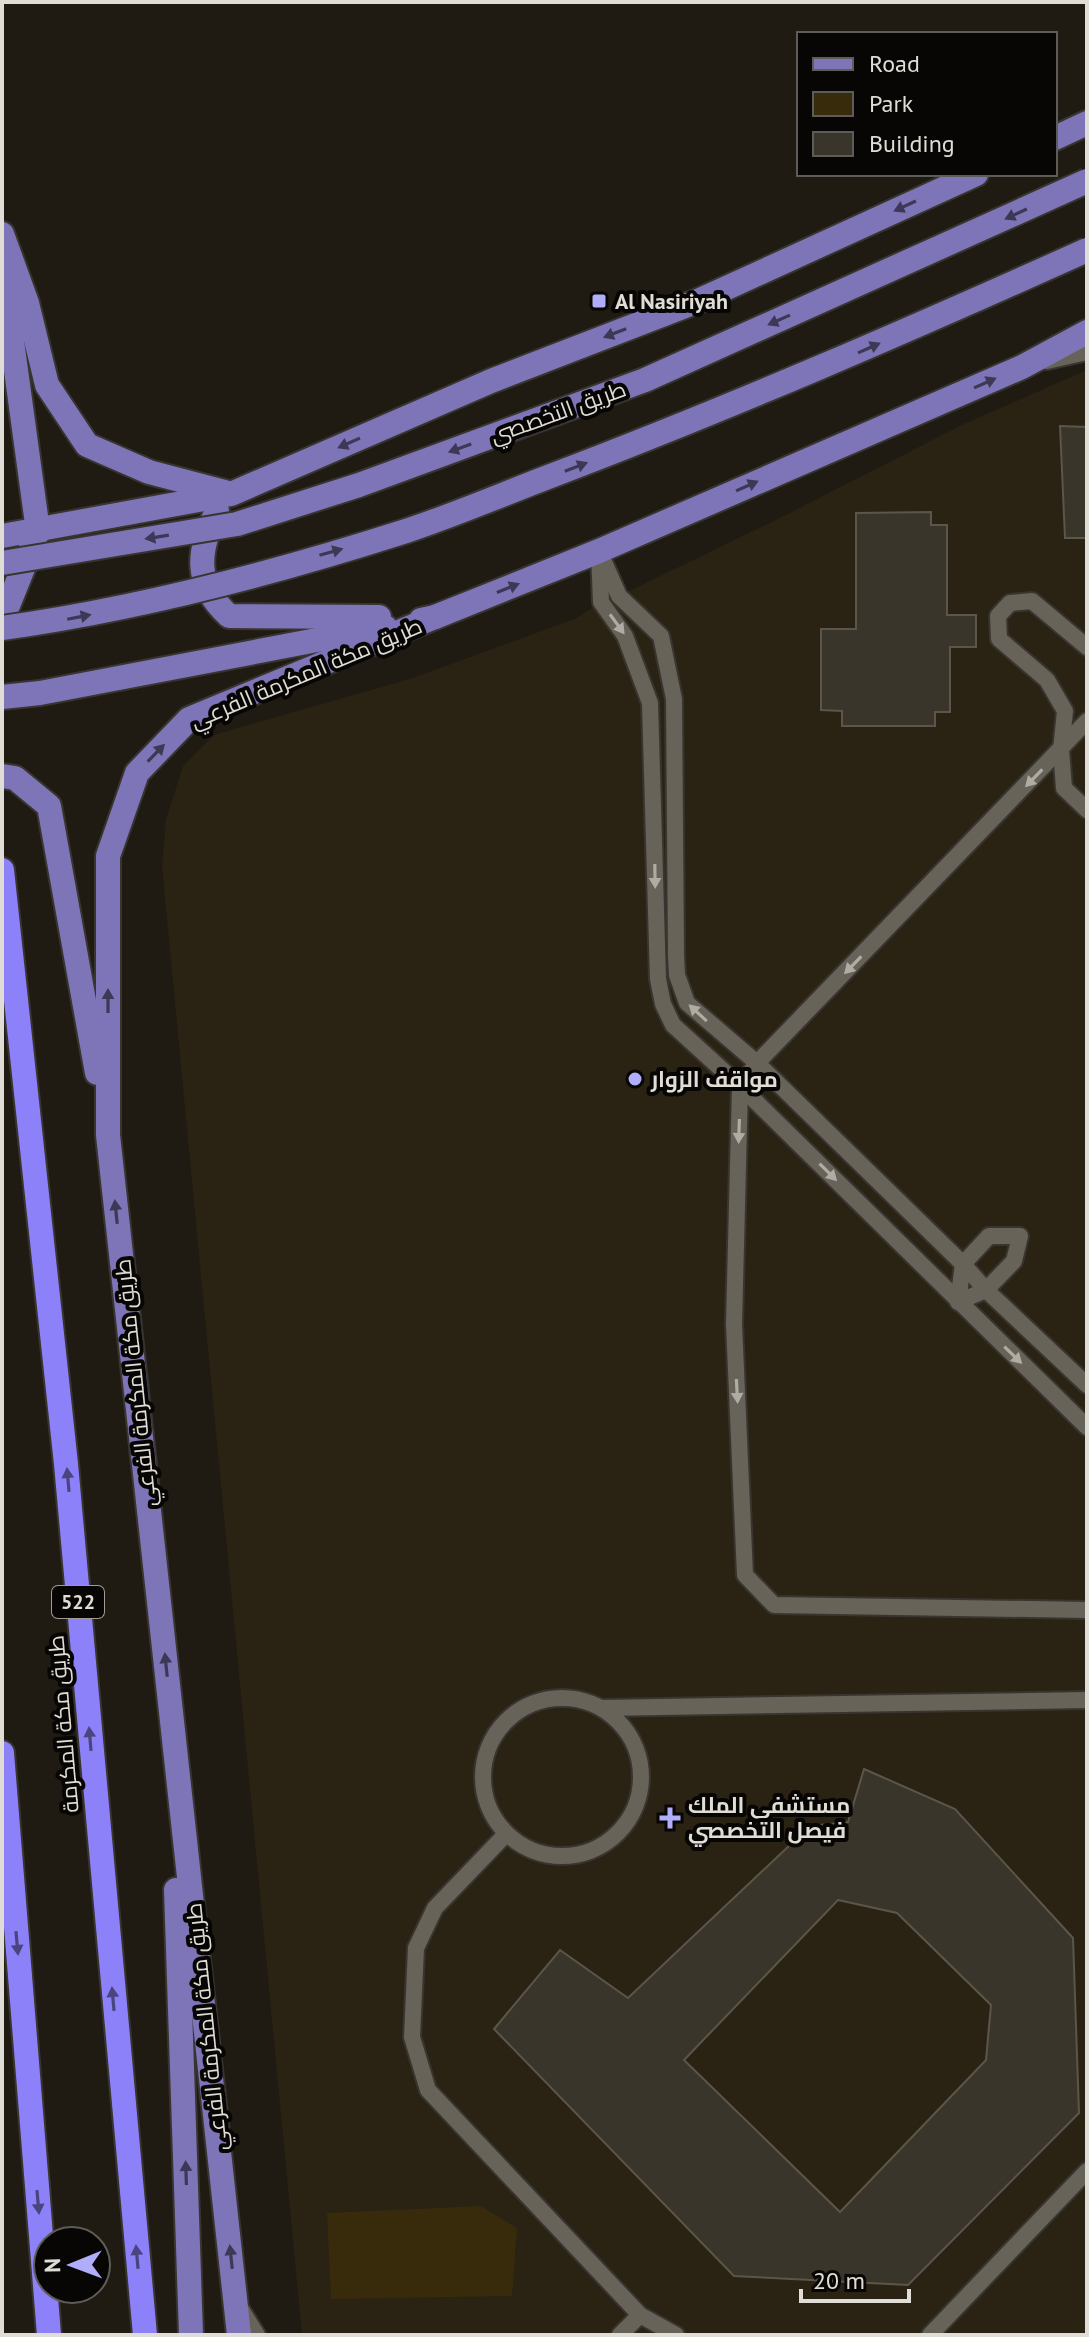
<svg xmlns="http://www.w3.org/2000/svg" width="1089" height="2337" font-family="'PT Sans',Cairo,sans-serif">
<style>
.built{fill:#2a2313}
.green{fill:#382b0b}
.building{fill:#3a352b;stroke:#5b554a;stroke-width:2;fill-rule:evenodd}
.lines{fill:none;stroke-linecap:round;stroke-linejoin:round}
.service-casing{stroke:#383530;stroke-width:20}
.primary-casing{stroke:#383530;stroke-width:28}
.motorway-casing{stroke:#383530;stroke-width:28}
.service{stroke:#686358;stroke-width:16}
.primary{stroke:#7e75b9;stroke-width:24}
.motorway{stroke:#8d81fa;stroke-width:24}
.primary-bridge-casing{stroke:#383530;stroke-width:28;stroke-linecap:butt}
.primary-bridge{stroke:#7e75b9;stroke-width:24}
.oneway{fill:#3d3855}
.oneway2{fill:#b0aca4}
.oneway3{fill:#4a447f}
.poi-dot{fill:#b0adfa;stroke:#080604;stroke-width:3}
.labels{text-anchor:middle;stroke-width:8;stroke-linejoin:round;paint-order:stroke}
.shield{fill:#080604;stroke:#9f9c98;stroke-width:2}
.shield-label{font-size:20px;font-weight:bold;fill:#e0ddd7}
.poi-label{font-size:22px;font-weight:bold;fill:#e0ddd7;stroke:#080604;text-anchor:start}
.street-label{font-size:22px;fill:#e0ddd7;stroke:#080604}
</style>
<rect width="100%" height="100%" fill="#201b12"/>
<path class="built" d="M 1087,370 L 1087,2335 L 302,2335 L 162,866 L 166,820 L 183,766 L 214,735 L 410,679 L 577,618 L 601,602 L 619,596 L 780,518 L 964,424 Z"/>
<path class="green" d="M 481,2206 L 517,2228 L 512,2296 L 331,2299 L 327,2213 Z"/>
<g class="building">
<path d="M 1060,426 L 1087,427 L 1087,538 L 1065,538 Z"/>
<path d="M 931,512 L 931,525 L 947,525 L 947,615 L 976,615 L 976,647 L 950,647 L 950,712 L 935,712 L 935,726 L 842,726 L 842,711 L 821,710 L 821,629 L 856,629 L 856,513 Z"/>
<path d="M 864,1769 L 955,1809 L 1073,1938 L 1079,2113 L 908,2285 L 734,2276 L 494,2029 L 560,1950 L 628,1998 L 810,1826 L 848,1822 ZM 838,1900 L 897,1913 L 991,2005 L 986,2060 L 840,2212 L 684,2060 Z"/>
</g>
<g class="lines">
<defs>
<g id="service">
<path d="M 1047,361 L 1087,352"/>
<path d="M 599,551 L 601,602 L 625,636 L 650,703 L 658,979 L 663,1004 L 673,1025 L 740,1086 L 734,1324 L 745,1575 L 774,1605 L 1087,1610"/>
<path d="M 604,562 L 619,596 L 661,636 L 674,699 L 676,955 L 677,975 L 687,1003 L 757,1063 L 963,1264 L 986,1290 L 1087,1385"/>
<path d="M 1087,647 L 1032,601 L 1010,603 L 998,616 L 999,639 L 1047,680 L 1065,711 L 1061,750 L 1064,788 L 1087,810"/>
<path d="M 1087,721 L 757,1063 L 740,1086 L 1087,1427"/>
<path d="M 989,1236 L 1020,1236 L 1014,1261 L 986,1290 L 958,1302 L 963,1264 Z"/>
<circle cx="562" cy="1777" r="79"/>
<path d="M 602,1708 L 1087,1700"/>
<path d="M 506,1834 L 435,1908 L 416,1948 L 412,2037 L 428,2090 L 640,2315 L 676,2335"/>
<path d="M 239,2306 L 257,2335"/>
<path d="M 620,2335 L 640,2315"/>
<path d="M 930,2335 L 1087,2171"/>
</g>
<g id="primary">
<path d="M 1055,138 L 1087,123"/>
<path d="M 2,234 L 27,303 L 47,385 L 87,445 L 149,472 L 225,492"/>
<path d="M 2,268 L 38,531 L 7,608 L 2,613"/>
<path d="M 217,511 C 197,551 194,584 229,616 L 379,617"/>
<path d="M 2,536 L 231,494 L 491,381 L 698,301 L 976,174"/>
<path d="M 421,620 L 435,617 L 599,551 L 1022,367 L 1087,332"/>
<path d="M 2,697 L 40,693 L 385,627"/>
<path d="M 2,776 L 15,778 L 49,806 L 97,1073"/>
<path d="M 176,1890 L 191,2335"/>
<path d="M 239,2335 L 108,1135 L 108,856 L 137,773 L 189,719 L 435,617"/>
</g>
<g id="motorway">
<path d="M 2,870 L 66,1464 L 145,2335"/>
<path d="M 2,1753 L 49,2335"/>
</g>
</defs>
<use href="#service" class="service-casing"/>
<use href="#primary" class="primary-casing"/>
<use href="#motorway" class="motorway-casing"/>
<use href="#service" class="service"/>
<use href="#primary" class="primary"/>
<use href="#motorway" class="motorway"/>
<defs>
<g id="primary-bridge">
<path d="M 2,563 L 237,524 L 359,485 L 645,380 L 1087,181"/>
<path d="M 2,628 C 139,609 275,573 406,531 C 454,515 501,495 548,477 C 730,408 909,330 1087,250"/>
</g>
</defs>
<use href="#primary-bridge" class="primary-bridge-casing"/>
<use href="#primary-bridge" class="primary-bridge"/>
</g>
<defs><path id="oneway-solid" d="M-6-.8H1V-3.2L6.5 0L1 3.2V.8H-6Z" transform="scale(2)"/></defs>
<g class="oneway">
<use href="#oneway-solid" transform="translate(905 206) rotate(155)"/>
<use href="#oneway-solid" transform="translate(1016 214) rotate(155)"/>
<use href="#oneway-solid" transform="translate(779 320) rotate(156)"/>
<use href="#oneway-solid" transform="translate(615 333) rotate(159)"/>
<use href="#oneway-solid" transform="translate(869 348) rotate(-24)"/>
<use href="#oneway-solid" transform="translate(985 383) rotate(-24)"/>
<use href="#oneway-solid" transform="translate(349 443) rotate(156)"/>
<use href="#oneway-solid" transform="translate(460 448) rotate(160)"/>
<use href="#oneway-solid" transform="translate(576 467) rotate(-21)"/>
<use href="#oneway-solid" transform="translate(747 486) rotate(-24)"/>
<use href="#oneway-solid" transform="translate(157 537) rotate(171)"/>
<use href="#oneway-solid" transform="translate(331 552) rotate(-16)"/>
<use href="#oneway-solid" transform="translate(508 588) rotate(-22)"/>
<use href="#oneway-solid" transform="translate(79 617) rotate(-11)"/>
<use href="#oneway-solid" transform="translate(156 753) rotate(-46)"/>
<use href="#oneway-solid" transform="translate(108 1001) rotate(-90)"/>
<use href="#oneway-solid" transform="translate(116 1212) rotate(-96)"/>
<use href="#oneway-solid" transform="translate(166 1665) rotate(-96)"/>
<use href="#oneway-solid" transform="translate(186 2173) rotate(-92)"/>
<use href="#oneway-solid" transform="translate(231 2257) rotate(-96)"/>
</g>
<g class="oneway2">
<use href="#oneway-solid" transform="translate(617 624) rotate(54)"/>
<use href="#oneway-solid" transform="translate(1034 778) rotate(134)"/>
<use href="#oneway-solid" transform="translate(655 876) rotate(89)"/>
<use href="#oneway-solid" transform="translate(853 965) rotate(134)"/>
<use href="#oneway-solid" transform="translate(698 1013) rotate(-137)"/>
<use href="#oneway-solid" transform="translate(739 1131) rotate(92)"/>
<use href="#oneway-solid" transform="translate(828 1172) rotate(45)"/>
<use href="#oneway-solid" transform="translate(1013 1355) rotate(44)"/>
<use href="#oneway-solid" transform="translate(737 1391) rotate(87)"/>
</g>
<g class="oneway3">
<use href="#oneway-solid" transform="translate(68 1480) rotate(-95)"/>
<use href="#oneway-solid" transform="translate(90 1739) rotate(-95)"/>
<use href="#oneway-solid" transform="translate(17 1943) rotate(85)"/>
<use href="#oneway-solid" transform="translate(113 1999) rotate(-95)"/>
<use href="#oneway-solid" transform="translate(38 2202) rotate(85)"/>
<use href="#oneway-solid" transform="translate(137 2257) rotate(-95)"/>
</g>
<g class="poi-dot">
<rect x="591" y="293" width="16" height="16" rx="4"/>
<circle cx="635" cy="1079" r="8"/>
<path d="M666 1806h8v8h8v8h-8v8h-8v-8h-8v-8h8z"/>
</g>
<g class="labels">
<rect class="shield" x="52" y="1586" width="52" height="32" rx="6"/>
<g class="shield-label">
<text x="78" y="1609">522</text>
</g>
<g class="poi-label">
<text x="615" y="309">Al Nasiriyah</text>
<text x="651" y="1087">مواقف الزوار</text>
<text x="688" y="1813">مستشفى الملك<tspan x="688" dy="25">فيصل التخصصي</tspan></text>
</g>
<g class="street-label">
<text transform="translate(558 412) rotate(-20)" y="8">طريق التخصصي</text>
<text transform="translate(306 673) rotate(-23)" y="8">طريق مكة المكرمة الفرعي</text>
<text transform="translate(135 1383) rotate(-96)" y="8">طريق مكة المكرمة الفرعي</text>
<text transform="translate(63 1724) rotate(-95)" y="8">طريق مكة المكرمة</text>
<text transform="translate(206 2027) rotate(-96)" y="8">طريق مكة المكرمة الفرعي</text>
</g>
</g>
<rect width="1089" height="2337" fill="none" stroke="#e0ddd7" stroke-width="8"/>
<rect x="797" y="32" width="260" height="144" fill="#080604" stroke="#5e5c58" stroke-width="2"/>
<rect x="813" y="58" width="40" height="12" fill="#7e75b9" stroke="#5e5c58" stroke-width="2"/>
<text x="869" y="72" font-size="24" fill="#e0ddd7">Road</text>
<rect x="813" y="92" width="40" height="24" fill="#382b0b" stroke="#5e5c58" stroke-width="2"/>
<text x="869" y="112" font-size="24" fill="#e0ddd7">Park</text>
<rect x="813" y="132" width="40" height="24" fill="#3a352b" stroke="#5e5c58" stroke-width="2"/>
<text x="869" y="152" font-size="24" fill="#e0ddd7">Building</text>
<g transform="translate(72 2265) rotate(269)"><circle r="38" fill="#080604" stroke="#5e5c58" stroke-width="2"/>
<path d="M0-6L14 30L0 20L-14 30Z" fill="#b0adfa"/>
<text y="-12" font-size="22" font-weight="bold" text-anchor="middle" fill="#e0ddd7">N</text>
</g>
<path d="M801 2289v12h108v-12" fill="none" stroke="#e0ddd7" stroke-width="4"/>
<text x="813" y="2289" font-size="24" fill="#e0ddd7" stroke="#080604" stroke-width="6" paint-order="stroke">20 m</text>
</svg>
